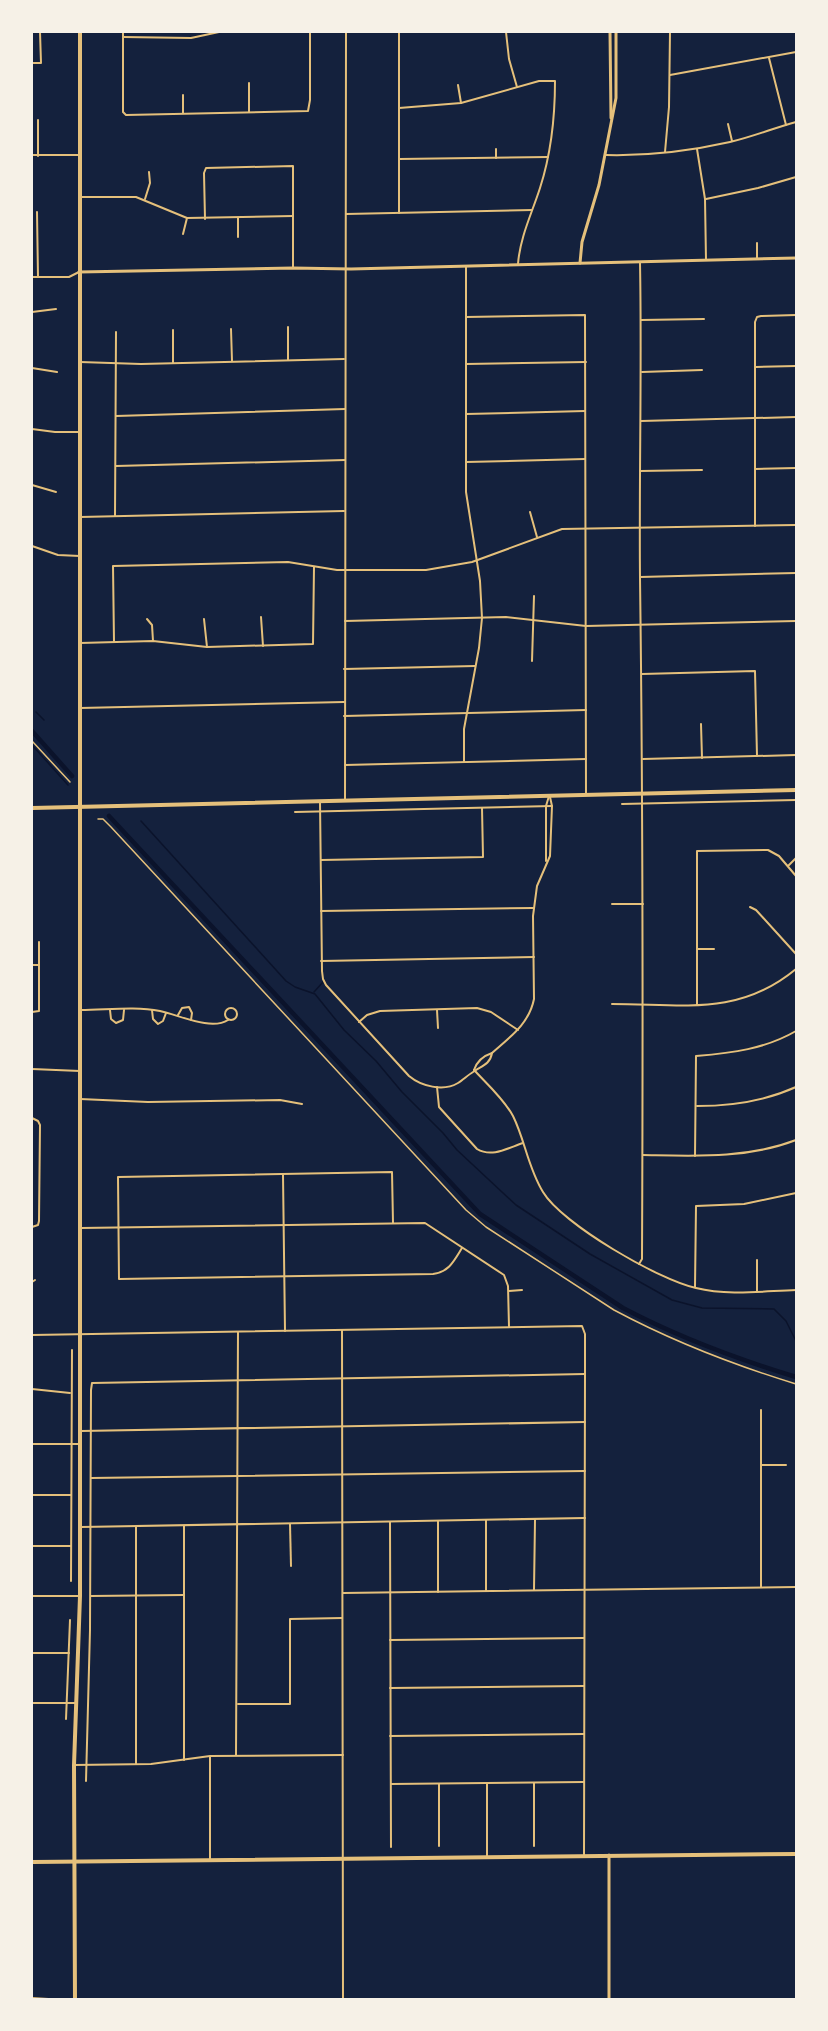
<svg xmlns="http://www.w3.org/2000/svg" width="828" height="2031" font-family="'IBM Plex Sans',sans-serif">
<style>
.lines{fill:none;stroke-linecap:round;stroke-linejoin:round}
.stream{stroke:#0b132b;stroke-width:1.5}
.canal{stroke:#0b132b;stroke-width:4.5}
.service{stroke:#e5c07b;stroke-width:1.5}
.minor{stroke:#e5c07b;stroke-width:2}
.tertiary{stroke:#e5c07b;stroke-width:3}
.secondary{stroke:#e5c07b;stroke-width:4}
.primary{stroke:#e5c07b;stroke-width:4}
</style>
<rect width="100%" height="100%" fill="#14213d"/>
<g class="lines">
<g class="stream">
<path d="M 36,712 L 44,720"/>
<path d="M 32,745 L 68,785"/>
<path d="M 141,821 L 286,981 L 295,987 L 315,994 L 344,1030 L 376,1061 L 402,1092 L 443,1133 L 457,1150 L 516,1205 L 590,1254 L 672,1300 L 702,1308 L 774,1309 L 786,1321 L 796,1341"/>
<path d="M 314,992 L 323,982"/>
</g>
<g class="canal">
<path d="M 32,731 L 72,776"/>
<path d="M 109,816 L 480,1214 L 623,1308 C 678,1337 737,1359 796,1377"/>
</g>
<g class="service">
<path d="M 32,741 L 70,782"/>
<path d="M 98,819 L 103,819 L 111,827 L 466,1210 L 486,1227 L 614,1310 C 672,1341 734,1365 796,1384"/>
</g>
<g class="minor">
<path d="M 123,32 L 123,112 L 126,115 L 308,111 L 310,100 L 310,32"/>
<path d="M 506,32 L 509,59 L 517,87"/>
<path d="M 123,37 L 191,38 L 219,32"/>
<path d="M 769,58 L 786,125"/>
<path d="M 32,63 L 41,63 L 40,32"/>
<path d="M 670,75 L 796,52"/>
<path d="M 249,83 L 249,112"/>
<path d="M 458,85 L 461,103"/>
<path d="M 183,95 L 183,113"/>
<path d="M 399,108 L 461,103 L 539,81 L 555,81 C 555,117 551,154 540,188 C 532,213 520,237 518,264"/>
<path d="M 38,120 L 38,156"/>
<path d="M 728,124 L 732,141"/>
<path d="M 496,149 L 496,158"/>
<path d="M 697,149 L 705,199 L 706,260"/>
<path d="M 665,152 L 669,107 L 670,32"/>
<path d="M 32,155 L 80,155"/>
<path d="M 606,155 C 647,156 690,151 730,142 C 752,137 774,128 796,122"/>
<path d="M 399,159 L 548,157"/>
<path d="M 80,197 L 136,197 L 187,218 L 293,216"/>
<path d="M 145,199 L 150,183 L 149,172"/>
<path d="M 706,199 L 758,188 L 796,177"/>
<path d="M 37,212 L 38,277"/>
<path d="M 399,213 L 399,32"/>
<path d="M 346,214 L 532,210"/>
<path d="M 238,218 L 238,237"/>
<path d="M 205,219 L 204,173 L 206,168 L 293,166 L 293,268"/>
<path d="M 183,234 L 187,218"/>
<path d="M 757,243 L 757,259"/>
<path d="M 32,277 L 69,277 L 79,272"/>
<path d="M 32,312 L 56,309"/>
<path d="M 466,317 L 585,315 L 586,795"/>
<path d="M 641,320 L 704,319"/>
<path d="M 231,329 L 232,361"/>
<path d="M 173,330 L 173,363"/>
<path d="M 288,360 L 288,327"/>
<path d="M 80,362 L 141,364 L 344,359"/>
<path d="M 466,364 L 586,362"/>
<path d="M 756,367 L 796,366"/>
<path d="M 32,368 L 57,372"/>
<path d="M 642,372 L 702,370"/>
<path d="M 466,414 L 585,411"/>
<path d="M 116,416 L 345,409"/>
<path d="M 641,421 L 796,417"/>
<path d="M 32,429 L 55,432 L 79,432"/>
<path d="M 466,462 L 585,459"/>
<path d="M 116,466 L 345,460"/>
<path d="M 755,469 L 796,468"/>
<path d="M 640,471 L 702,470"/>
<path d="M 32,485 L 56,492"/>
<path d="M 530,512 L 537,537"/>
<path d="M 115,516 L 116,332"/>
<path d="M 80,517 L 344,511"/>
<path d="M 755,526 L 755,322 L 757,317 L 761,316 L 796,315"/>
<path d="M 32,546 L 58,555 L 80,556"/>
<path d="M 640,577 L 796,573"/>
<path d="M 261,617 L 263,646"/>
<path d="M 147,619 L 152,625 L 153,641"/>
<path d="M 204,619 L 207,647"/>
<path d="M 345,621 L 506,617 L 586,626 L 796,621"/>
<path d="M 114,642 L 113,566 L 288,562 L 337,570 L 426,570 L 472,562 L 562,529 L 796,525"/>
<path d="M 80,643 L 153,641 L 207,647 L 313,644 L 314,567"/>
<path d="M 532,661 L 534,596"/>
<path d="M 344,669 L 475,666"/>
<path d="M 642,674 L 755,671 L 757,756"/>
<path d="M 80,708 L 344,702"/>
<path d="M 344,716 L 586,710"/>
<path d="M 701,724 L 702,758"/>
<path d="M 643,759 L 796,755"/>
<path d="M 464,762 L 464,729 L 479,648 L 482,618 L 480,581 L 466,492 L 466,267"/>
<path d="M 345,765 L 586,759"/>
<path d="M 345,801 L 346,32"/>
<path d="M 320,802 L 322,971 L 323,979 L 326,985 L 409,1076 C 421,1086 443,1092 458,1083 C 463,1080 468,1075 473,1072 C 481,1066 490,1065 492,1053"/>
<path d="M 622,804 L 796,800"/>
<path d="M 295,812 L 552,806"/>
<path d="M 321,860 L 483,857 L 482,808"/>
<path d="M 546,861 L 546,806 L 549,796"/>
<path d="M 788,866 L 796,858"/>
<path d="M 612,904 L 643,904"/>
<path d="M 750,907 L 756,910 L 796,954"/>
<path d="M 321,911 L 533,908"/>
<path d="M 697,949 L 714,949"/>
<path d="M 321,961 L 534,957"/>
<path d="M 32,965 L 39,965"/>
<path d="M 612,1004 C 683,1004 738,1017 796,969"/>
<path d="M 697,1005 L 697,851 L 768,850 L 779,856 L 796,876"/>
<circle cx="231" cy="1014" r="6"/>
<path d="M 81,1010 C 106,1010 135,1006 160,1011 C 179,1015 211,1031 228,1020"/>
<path d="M 110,1010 L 111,1019 L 116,1023 L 123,1020 L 124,1010"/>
<path d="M 152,1010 L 153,1019 L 158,1024 L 163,1021 L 166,1013"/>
<path d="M 437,1010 L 438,1028"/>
<path d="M 32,1012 L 39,1011 L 39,942"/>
<path d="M 178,1015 L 182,1008 L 189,1007 L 192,1013 L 191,1020"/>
<path d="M 359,1022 L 367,1015 L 380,1011 L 477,1008 L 491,1012 L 518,1030"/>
<path d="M 32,1069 L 80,1071"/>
<path d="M 474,1070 C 487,1084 504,1099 513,1116 C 525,1140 528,1168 543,1192 C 562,1224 659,1280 696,1288 C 728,1296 764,1291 796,1290"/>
<path d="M 474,1070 C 477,1061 483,1056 492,1053 C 510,1037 529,1024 534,999 L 533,916 L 537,886 L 550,856 L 552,806 L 550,797"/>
<path d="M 437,1087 L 439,1107 L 477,1149 C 492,1158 508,1148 523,1143"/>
<path d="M 80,1099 L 148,1102 L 280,1100 L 302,1104"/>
<path d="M 697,1106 C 731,1106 765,1101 796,1087"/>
<path d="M 32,1118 L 38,1121 L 40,1125 L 39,1221 L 38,1225 L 32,1227"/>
<path d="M 643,1155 C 694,1156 747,1159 796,1140"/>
<path d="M 695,1156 L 696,1056 C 732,1053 765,1049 796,1031"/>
<path d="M 283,1175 L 285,1331"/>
<path d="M 393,1223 L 392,1172 L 118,1177 L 119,1279 L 433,1274 C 449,1272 454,1261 462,1248"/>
<path d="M 81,1228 L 425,1223 L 504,1275 L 508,1286 L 509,1327"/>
<path d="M 757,1260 L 757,1291"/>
<path d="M 639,1264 L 642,1259 C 643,1032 643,805 640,578 C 639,473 642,368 640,263"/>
<path d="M 32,1282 L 35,1280"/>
<path d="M 695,1287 L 696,1206 L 744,1204 L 796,1193"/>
<path d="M 509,1291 L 522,1290"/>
<path d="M 342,1330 L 343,2000"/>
<path d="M 32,1335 L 582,1326 L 585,1334 L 585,1374 L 584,1855"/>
<path d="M 32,1389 L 70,1393"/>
<path d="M 81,1431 L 585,1422"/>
<path d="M 32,1444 L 80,1444"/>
<path d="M 762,1465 L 786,1465"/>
<path d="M 91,1478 L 585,1471"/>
<path d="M 32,1495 L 71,1495"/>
<path d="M 390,1522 L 391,1847"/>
<path d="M 290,1524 L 291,1566"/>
<path d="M 184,1526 L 184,1760"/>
<path d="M 81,1527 L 585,1518"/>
<path d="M 136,1527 L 136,1764"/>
<path d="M 32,1546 L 71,1546"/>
<path d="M 71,1581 L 72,1350"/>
<path d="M 761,1587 L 761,1410"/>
<path d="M 534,1590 L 535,1520"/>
<path d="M 486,1591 L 486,1520"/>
<path d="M 438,1592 L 438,1521"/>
<path d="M 343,1593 L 796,1587"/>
<path d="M 32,1596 L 80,1596"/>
<path d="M 91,1596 L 184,1595"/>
<path d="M 390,1640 L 584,1638"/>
<path d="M 32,1653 L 69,1653"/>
<path d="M 390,1688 L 584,1686"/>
<path d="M 32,1703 L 76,1703"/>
<path d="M 238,1704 L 290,1704 L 290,1619 L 342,1618"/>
<path d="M 66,1719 L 70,1620"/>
<path d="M 390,1736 L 584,1734"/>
<path d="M 236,1755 L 238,1332"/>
<path d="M 210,1757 L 210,1860"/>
<path d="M 74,1765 L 151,1764 L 210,1756 L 343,1755"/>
<path d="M 86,1781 L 90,1630 L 91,1390 L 92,1383 L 585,1374"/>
<path d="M 534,1783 L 534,1846"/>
<path d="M 391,1784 L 584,1782"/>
<path d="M 439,1784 L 439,1846"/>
<path d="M 487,1784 L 487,1856"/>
<path d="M 32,1998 L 65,2000"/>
</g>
<g class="tertiary">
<path d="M 610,32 L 611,118"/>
<path d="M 580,263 L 582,242 L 599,185 L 616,98 L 616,32"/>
<path d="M 79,272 L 293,268 L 351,269 L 796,258"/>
<path d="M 609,2000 L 609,1855"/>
</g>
<g class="secondary">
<path d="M 32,1862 L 796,1854"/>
<path d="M 75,2000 L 74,1765 L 80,1596 L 80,32"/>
</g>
<path class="primary" d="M 32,808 L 796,790"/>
</g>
<rect width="828" height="2031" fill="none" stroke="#f6f1e7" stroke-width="66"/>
</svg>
